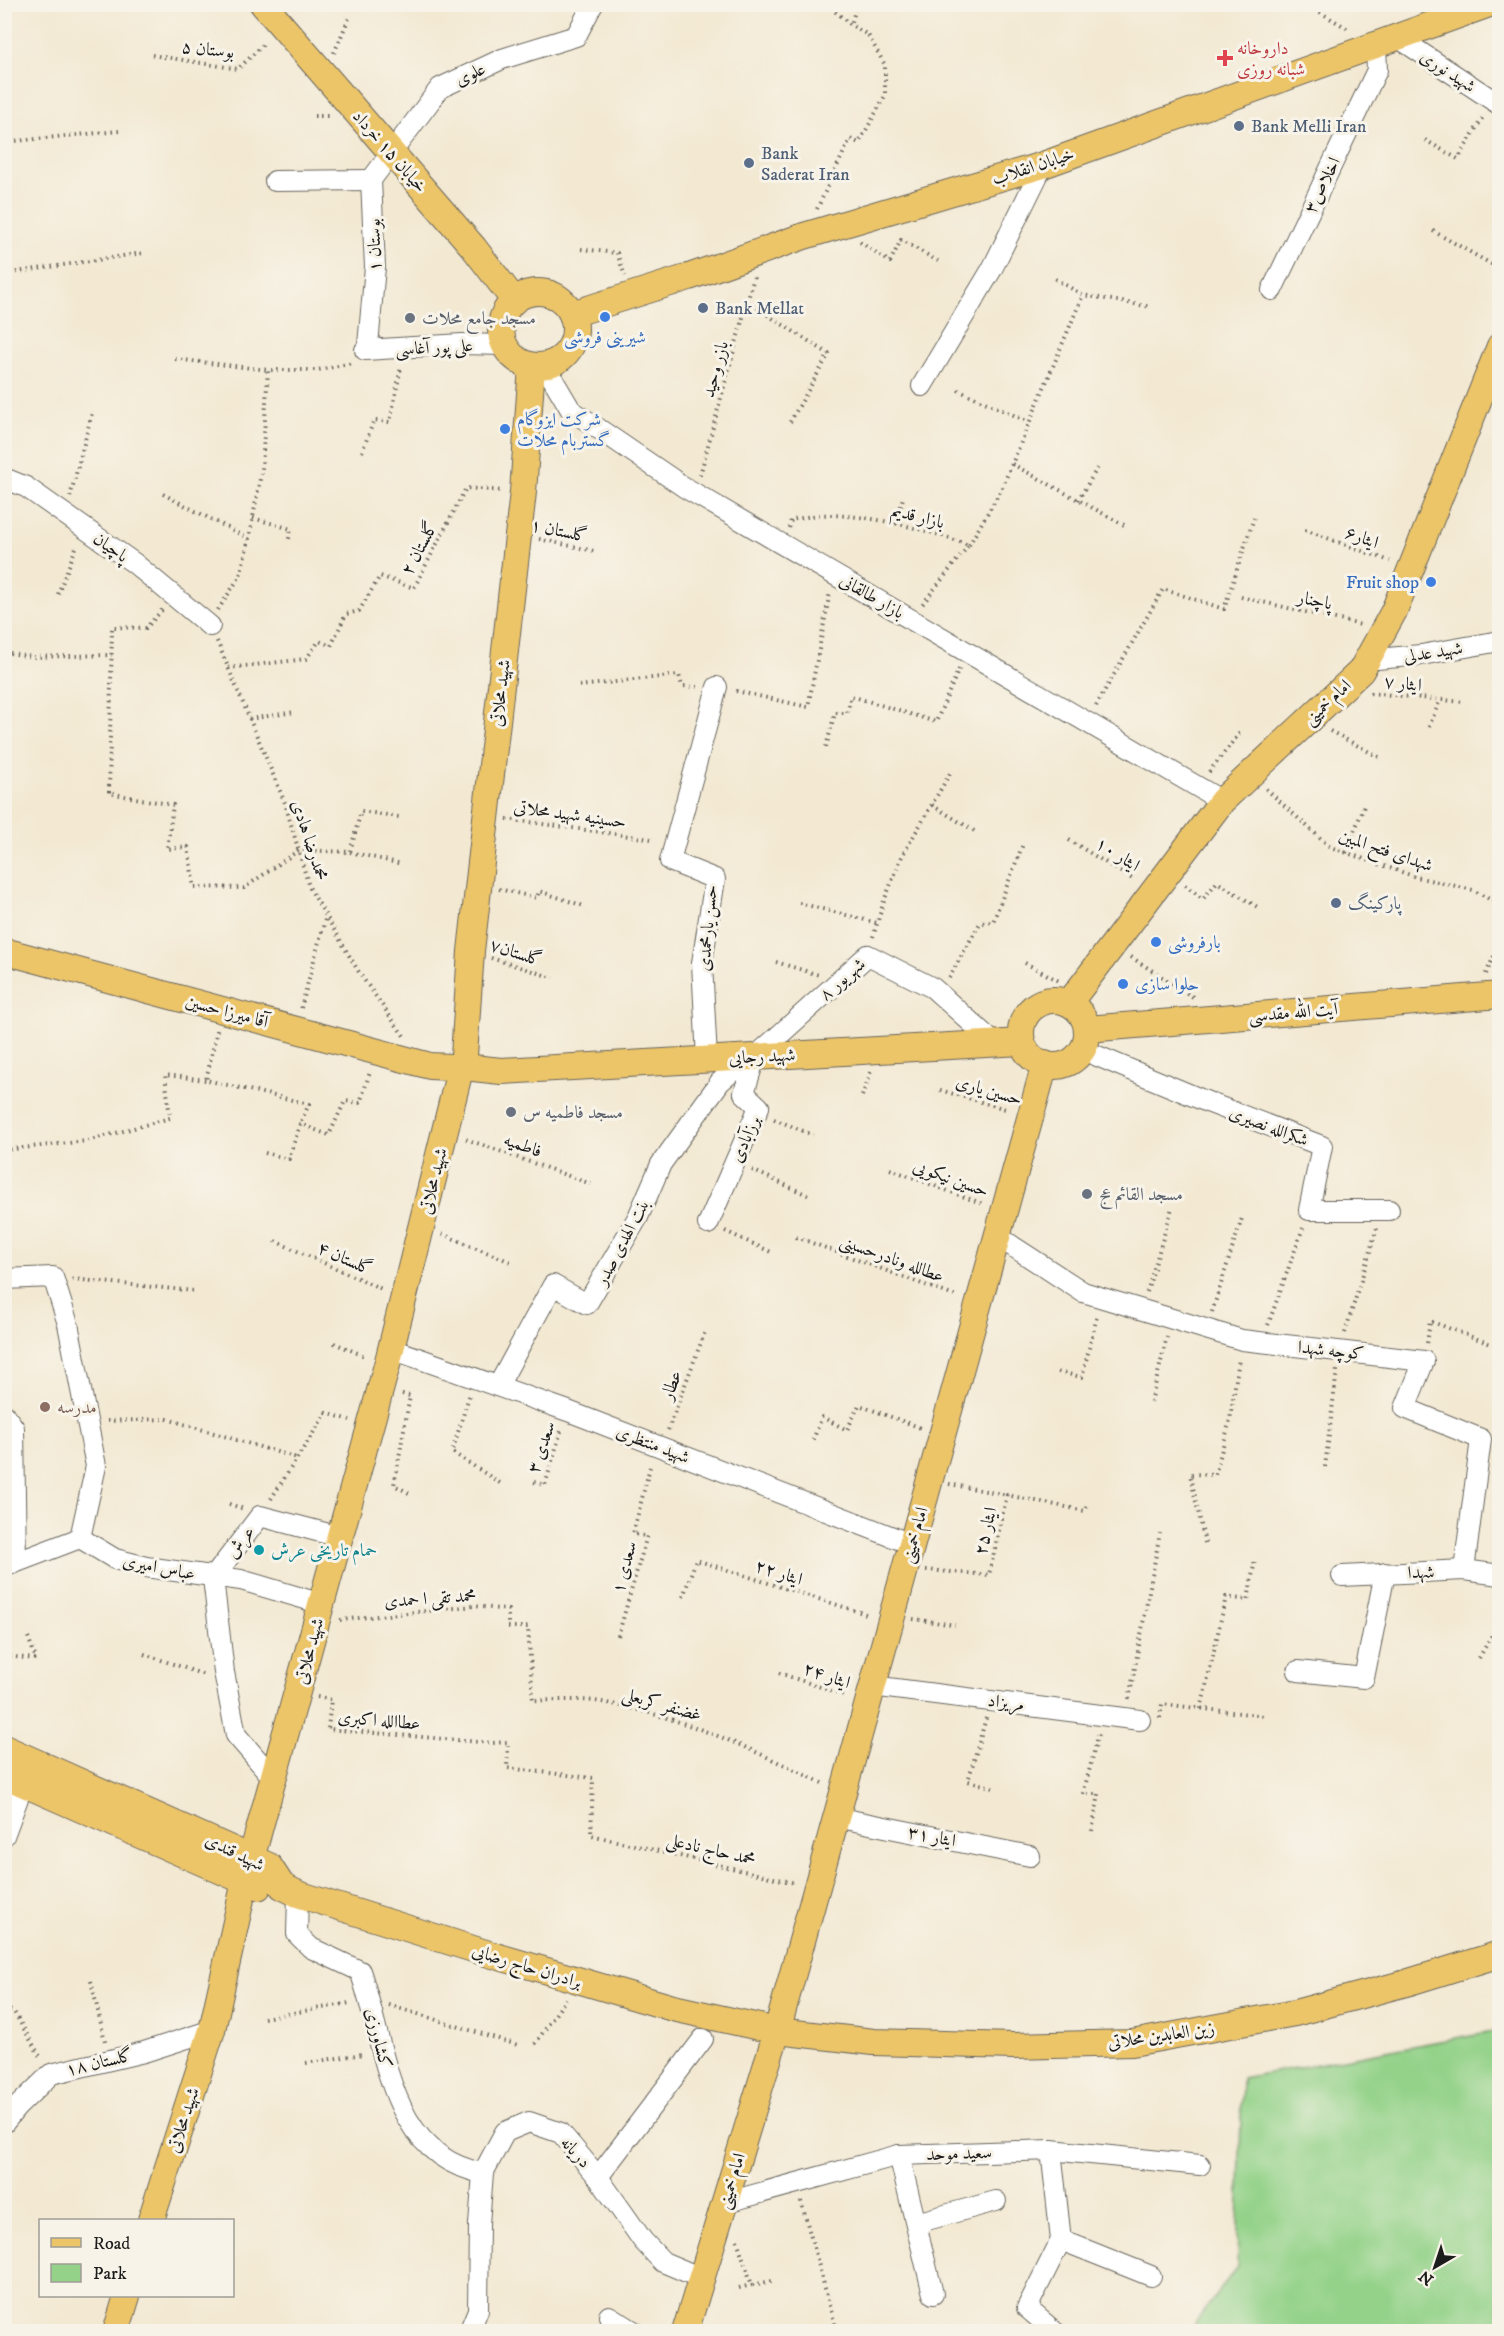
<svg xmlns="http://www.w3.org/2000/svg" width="1504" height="2336" font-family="'IM FELL DW Pica',Amiri,serif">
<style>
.green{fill:#93d288;stroke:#587752;stroke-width:1.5}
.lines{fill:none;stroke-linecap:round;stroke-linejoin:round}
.minor-casing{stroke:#67645c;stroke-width:22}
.major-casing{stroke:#67645c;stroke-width:28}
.path{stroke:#67645c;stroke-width:4;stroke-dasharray:1.5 4.5;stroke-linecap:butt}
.minor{stroke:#fff;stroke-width:20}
.major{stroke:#edc569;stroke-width:26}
.health-dot{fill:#e0444e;stroke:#f7f3e8;stroke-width:2}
.service-dot{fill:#5c6f8a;stroke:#f7f3e8;stroke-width:2}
.shop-dot{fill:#3f7fe0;stroke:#f7f3e8;stroke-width:2}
.worship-dot{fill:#6b7280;stroke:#f7f3e8;stroke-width:2}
.education-dot{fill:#8d6e63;stroke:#f7f3e8;stroke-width:2}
.culture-dot{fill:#0f9aa8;stroke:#f7f3e8;stroke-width:2}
.labels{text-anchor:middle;stroke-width:6;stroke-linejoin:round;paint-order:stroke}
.health-label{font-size:18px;fill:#be3a42;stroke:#f7f3e8;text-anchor:start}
.street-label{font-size:18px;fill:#1c1c1c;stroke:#f7f3e8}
.service-label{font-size:18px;fill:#4e5e75;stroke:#f7f3e8;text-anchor:start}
.worship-label{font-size:18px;fill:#5b616d;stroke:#f7f3e8;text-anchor:start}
.shop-label{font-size:18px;fill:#366cbe;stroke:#f7f3e8;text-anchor:start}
.education-label{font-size:18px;fill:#785e54;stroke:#f7f3e8;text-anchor:start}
.culture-label{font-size:18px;fill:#0d838f;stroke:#f7f3e8;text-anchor:start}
</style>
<rect width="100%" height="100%" fill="#f7f3e8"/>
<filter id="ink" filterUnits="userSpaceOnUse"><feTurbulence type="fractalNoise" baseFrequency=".0167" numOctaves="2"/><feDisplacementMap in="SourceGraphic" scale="12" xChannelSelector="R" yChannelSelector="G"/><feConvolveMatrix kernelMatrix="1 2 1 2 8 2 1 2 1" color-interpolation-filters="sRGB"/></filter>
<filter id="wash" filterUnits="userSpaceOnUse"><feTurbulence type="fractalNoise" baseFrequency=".008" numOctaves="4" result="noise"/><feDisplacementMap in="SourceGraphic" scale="24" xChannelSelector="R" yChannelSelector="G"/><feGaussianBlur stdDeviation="1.35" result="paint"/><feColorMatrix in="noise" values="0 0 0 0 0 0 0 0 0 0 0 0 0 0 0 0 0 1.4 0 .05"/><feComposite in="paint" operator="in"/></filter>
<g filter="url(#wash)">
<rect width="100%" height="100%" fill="#f3e9d3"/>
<path class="green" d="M 1499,2030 L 1499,2331 L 1189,2331 L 1237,2267 L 1242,2078 Z"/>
</g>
<g filter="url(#ink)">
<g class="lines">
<defs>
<g id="minor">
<path d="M 1397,37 L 1500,105"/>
<path d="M 275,181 L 371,180"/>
<path d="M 1272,290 L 1377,70 L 1376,45"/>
<path d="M 368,345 L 375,267 L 371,180 L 440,88 L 502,59 L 576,36 L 593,4"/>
<path d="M 365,350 L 462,344 L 504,345"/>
<path d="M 545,366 L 571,410 L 684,487 L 1222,801"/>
<path d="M 922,386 L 992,269 L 1043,165"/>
<path d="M 4,478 L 26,487 L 134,563 L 210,626"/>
<path d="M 1366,660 L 1421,655 L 1500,641"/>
<path d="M 1083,1050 L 1210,1103 L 1322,1146 L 1309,1210 L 1389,1210"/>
<path d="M 707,1059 L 702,963 L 715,879 L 670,861 L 717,687"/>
<path d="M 708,1224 L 759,1107 L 744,1093 L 755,1057 L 868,955 L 933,988 L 994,1043"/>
<path d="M 997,1236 L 1083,1292 L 1242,1340 L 1424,1361 L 1405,1408 L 1481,1439 L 1464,1570"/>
<path d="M 4,1279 L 53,1277 L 68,1324 L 96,1466 L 80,1538"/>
<path d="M 392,1349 L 568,1411 L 911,1544"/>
<path d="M 498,1386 L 553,1285 L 587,1304 L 638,1217 L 661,1164 L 720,1082 L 749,1057"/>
<path d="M 4,1414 L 14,1428 L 16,1562"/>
<path d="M 4,1567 L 80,1538 L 115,1559 L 146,1567 L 241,1580 L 322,1604"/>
<path d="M 1342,1576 L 1464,1570 L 1500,1575"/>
<path d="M 1298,1671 L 1364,1678 L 1385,1573"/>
<path d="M 872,1686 L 1140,1720"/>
<path d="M 274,1779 L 236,1735 L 224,1672 L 213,1578 L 260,1516 L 340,1537"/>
<path d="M 835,1817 L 1030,1856"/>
<path d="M 4,1836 L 24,1782"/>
<path d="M 298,1894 L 297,1934 L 311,1948 L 360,1971 C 386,2044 387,2156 483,2173"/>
<path d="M 4,2123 L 17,2107 L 51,2074 L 144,2052 L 212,2030"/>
<path d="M 1051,2150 L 1061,2240 L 1027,2308 L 1055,2332"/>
<path d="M 899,2155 L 933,2294"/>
<path d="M 598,2177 L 703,2039"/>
<path d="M 724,2203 L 899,2155 L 1051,2150 L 1200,2165"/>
<path d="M 916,2223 L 996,2201"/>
<path d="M 1061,2240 L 1151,2276"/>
<path d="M 609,2316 L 635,2332"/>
<path d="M 469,2332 L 478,2310 L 479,2224 L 483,2173 L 505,2132 L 529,2122 L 561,2133 L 598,2177 L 643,2241 L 663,2262 L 701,2278"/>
</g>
<g id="major">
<path d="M 263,4 L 474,248 L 514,300"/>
<circle cx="538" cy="329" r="37"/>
<path d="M 572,314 L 689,277 L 804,236 L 1043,165 L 1489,4"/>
<path d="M 4,951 L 430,1066 L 451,1067"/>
<circle cx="1054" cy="1033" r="33"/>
<path d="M 1069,1003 L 1222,801 L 1361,671 L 1394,611 L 1500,346"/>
<path d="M 1087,1029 L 1500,995"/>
<path d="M 464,1056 L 471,951 L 523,492 L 532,366"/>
<path d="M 473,1068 L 501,1071 L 1022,1042"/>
<path d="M 4,1748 L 269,1866 L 282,1886 L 298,1894 L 489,1954 L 673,2008 L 777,2031 L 874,2042 L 1013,2046 L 1132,2043 L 1295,2013 L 1406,1983 L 1500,1954"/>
<path d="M 4,1775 L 258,1887"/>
<path d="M 151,2220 L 212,2030 L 245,1881 L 387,1365 L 458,1078"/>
<path d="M 116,2332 L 127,2296"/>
<path d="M 685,2332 L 777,2031 L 1045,1064"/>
</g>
</defs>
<use href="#minor" class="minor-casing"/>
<use href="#major" class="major-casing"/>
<g class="path">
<path d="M 826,4 L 851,25 L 857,4"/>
<path d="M 1136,4 L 1140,7 L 1167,4"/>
<path d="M 1291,4 L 1318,11 L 1350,30"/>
<path d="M 334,53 L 349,18"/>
<path d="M 152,55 L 238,69 L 266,42"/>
<path d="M 314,116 L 330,116"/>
<path d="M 1425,140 L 1458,159 L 1483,117"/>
<path d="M 4,142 L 119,131"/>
<path d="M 817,209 L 850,139 L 859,143 L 885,96 L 885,65 L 868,35 L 851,25"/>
<path d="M 1433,231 L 1500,269"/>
<path d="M 860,242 L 890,262 L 901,240 L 938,261"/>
<path d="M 581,249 L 617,253 L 625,276"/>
<path d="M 4,274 L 143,253"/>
<path d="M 1055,279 L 1083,295 L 1151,307"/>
<path d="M 747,302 L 829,354 L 790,422"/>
<path d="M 175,359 L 268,370"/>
<path d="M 958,390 L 1029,422"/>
<path d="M 362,452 L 374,420 L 390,422 L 401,367"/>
<path d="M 1012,464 L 1126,526"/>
<path d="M 700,475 L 754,277"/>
<path d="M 163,494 L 249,539"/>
<path d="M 70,497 L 92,413"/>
<path d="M 1078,500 L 1098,467"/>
<path d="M 253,518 L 291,529 L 288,543"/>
<path d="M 896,524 L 903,498"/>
<path d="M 789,528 L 791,520 C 803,518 816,514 828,515 C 877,516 924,529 969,545 L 921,606"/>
<path d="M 1305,530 L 1390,561"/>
<path d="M 539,539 L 594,551"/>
<path d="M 969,545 L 1001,490 L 1083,295"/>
<path d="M 58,594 L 77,545"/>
<path d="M 1241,597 L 1361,625"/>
<path d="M 162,610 L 146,628 L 112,627 L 109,793 L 173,805 L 167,849 L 188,847 L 194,887 L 244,888 L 299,850 L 350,852 L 361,811 L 399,817"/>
<path d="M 218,610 L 240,576 L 249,539 L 262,468 L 268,370 L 318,370 L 353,363"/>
<path d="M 217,641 L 285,803 L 309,887 L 360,974 L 404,1036"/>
<path d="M 4,652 L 32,657 L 112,655"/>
<path d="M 228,668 L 306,659 L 319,641 L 331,646 L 346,614 L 359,611 L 380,576 L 414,588 L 466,488 L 503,491"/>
<path d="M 579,686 L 679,675 L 682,686 L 699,687"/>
<path d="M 736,691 L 808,707 L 830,592"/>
<path d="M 1370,693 L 1464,702"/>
<path d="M 1096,706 L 1163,589 L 1224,609 L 1254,518"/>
<path d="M 249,719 L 295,712"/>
<path d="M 1429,727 L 1440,700"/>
<path d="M 1330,731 L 1379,757"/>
<path d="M 826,747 L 835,713 L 847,713 L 851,696 L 936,722 L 959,669"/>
<path d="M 1209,772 L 1242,730"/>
<path d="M 1266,789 L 1330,847 L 1416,877 L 1473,890 L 1500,905"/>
<path d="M 932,805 L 976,832"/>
<path d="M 1500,811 L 1498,819 L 1500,819"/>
<path d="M 507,819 L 651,839"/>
<path d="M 1069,840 L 1134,880"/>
<path d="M 350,852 L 402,864"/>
<path d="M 1346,853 L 1364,806"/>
<path d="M 1185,885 L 1203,899 L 1217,882 L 1259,908"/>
<path d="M 499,889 L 537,898 L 539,891 L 584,906"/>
<path d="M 799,903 L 877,923"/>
<path d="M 873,937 L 884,901 L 902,856 L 952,770"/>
<path d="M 1131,957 L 1193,997"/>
<path d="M 491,958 L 554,978"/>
<path d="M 776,962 L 819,975"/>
<path d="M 1025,963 L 1059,981"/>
<path d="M 1486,974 L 1500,943"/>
<path d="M 949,978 L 980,923 L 993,922 L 1023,844"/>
<path d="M 301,1008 L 326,916"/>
<path d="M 217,1030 L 206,1080 L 309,1104 L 300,1124"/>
<path d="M 940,1090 L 1009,1110"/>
<path d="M 862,1096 L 871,1072"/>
<path d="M 774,1119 L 813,1135"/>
<path d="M 466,1139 L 591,1184"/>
<path d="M 4,1150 L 87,1141 L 170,1118 L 165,1075 L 206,1080"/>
<path d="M 265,1153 L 289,1159 L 300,1124 L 329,1135 L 345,1101 L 360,1103 L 370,1072"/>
<path d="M 890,1169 L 983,1204"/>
<path d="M 752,1170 L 812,1197"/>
<path d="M 725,1231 L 771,1252"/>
<path d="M 442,1234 L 511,1262"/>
<path d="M 796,1237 L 957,1297"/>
<path d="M 275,1241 L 384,1290"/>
<path d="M 72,1279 L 194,1291"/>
<path d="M 1147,1292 L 1172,1208"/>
<path d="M 1212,1312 L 1243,1215"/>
<path d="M 1268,1325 L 1303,1228"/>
<path d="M 1345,1333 L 1377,1228"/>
<path d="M 334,1343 L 367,1357"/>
<path d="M 1427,1343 L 1430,1321 L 1496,1346 L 1500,1334"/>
<path d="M 1058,1372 L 1082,1377 L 1097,1316"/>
<path d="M 402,1394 L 410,1396 L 394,1485 L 409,1493"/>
<path d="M 469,1396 L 452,1452 L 503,1485"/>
<path d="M 1151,1402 L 1167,1337"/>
<path d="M 107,1421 L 167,1419 L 297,1458"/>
<path d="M 668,1430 L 705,1332"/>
<path d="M 813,1440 L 822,1417 L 847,1430 L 859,1405 L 921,1428"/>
<path d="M 1325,1467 L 1337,1370"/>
<path d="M 534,1482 L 545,1485 L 562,1428"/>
<path d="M 949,1484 L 1007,1495"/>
<path d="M 271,1499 L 326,1413 L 350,1420"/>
<path d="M 229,1504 L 244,1509"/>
<path d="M 1205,1543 L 1190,1474 L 1215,1475 L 1230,1420 L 1239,1359"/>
<path d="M 926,1570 L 989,1575 L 1007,1495 L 1085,1511 L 1088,1504"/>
<path d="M 683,1597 L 696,1560 L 869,1615"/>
<path d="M 913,1619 L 955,1625"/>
<path d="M 340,1620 L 474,1606 L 508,1610 L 508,1627 L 528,1627 L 533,1700 C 557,1701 584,1698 607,1703 C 685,1718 752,1749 822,1783"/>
<path d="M 618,1636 L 647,1536 L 633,1534 L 651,1463"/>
<path d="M 144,1654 L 205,1675"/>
<path d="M 4,1656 L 36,1659 L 27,1634"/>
<path d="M 1479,1658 L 1500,1621"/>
<path d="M 779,1673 L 847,1696"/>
<path d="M 317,1697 L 331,1699 L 328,1729 L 492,1743 L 508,1742 L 507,1768 L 593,1778 L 591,1835 L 795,1883"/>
<path d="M 1129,1699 L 1160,1533"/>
<path d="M 1201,1709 L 1226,1597 L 1248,1600 L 1255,1559"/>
<path d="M 986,1718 L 968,1781 L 995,1788"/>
<path d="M 1160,1718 L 1162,1704 L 1266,1716"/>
<path d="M 1092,1831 L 1099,1794 L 1083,1794 L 1099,1733"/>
<path d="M 91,1981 L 105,2041"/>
<path d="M 389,2005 L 518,2045"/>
<path d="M 4,2008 L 14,2012 L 41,2058"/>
<path d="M 264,2018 L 350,2003"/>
<path d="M 535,2044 L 566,1999"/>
<path d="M 306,2063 L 363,2054"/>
<path d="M 801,2201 L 837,2332"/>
<path d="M 737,2240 L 752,2285 L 772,2281"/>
<path d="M 739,2288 L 752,2285"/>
</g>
<use href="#minor" class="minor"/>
<use href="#major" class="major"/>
</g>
</g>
<path class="health-dot" d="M1222 49h6v6h6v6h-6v6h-6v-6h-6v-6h6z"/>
<g class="service-dot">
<circle cx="1239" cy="126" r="6"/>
<circle cx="749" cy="163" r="6"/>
<circle cx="703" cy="308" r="6"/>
<circle cx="1336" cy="903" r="6"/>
</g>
<g class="shop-dot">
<circle cx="605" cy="317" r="6"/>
<circle cx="505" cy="429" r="6"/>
<circle cx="1431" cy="582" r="6"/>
<circle cx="1156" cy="942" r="6"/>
<circle cx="1123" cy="984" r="6"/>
</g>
<g class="worship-dot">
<circle cx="410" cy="318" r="6"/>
<circle cx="511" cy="1112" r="6"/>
<circle cx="1087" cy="1194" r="6"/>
</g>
<circle class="education-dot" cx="45" cy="1407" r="6"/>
<circle class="culture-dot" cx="259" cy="1550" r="6"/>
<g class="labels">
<g class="health-label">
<text x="1237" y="54">داروخانه<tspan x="1237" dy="21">شبانه روزی</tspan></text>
</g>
<g class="street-label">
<text transform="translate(208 49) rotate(6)" y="6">بوستان ۵</text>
<text transform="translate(1448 71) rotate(33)" y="6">شهید نوری</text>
<text transform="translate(470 74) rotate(-25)" y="6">علوی</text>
<text transform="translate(390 151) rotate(49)" y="6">خیابان ۱۵ خرداد</text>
<text transform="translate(1033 166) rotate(-18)" y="6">خیابان انقلاب</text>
<text transform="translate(1322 185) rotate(-64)" y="6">اخلاص۳</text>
<text transform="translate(374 245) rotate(-91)" y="6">بوستان ۱</text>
<text transform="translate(434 347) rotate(-3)" y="6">علی پور آغاسی</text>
<text transform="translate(715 369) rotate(-75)" y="6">بازر وحید</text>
<text transform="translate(918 516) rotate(14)" y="6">بازار قدیم</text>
<text transform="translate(559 530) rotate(12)" y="6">گلستان ۱</text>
<text transform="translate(1362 537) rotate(20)" y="6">ایثار۶</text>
<text transform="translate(111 547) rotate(35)" y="6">پاچیان</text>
<text transform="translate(419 548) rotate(-62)" y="6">گلستان ۲</text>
<text transform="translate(872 596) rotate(30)" y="6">بازار طالقانی</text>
<text transform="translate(1315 600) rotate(12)" y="6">پاچنار</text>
<text transform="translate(1433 652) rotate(-9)" y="6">شهید عدلی</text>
<text transform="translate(1403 683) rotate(6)" y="6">ایثار ۷</text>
<text transform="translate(500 693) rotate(-83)" y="6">شهید محلاتی</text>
<text transform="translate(1327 702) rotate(-43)" y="6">امام خمینی</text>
<text transform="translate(570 814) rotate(8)" y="6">حسینیه شهید محلاتی</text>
<text transform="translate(310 840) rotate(72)" y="6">محمدرضا هادی</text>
<text transform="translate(1386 850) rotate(19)" y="6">شهدای فتح المبین</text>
<text transform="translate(1118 854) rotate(32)" y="6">ایثار ۱۰</text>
<text transform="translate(707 928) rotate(-85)" y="6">حسن یارمحمدی</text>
<text transform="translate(516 952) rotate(18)" y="6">گلستان۷</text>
<text transform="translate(842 979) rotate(-41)" y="6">۸ شهریور</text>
<text transform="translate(227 1011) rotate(15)" y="6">آقا میرزا حسین</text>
<text transform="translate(1293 1012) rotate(-5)" y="6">آیت الله مقدسی</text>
<text transform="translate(762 1056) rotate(-3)" y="6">شهید رجایی</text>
<text transform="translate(989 1090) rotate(16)" y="6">حسین یاری</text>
<text transform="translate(1269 1126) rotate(21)" y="6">شکرالله نصیری</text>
<text transform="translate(745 1139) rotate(-66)" y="6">برزآبادی</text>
<text transform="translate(523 1145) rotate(20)" y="6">فاطمیه</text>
<text transform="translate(951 1178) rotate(20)" y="6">حسین نیکویی</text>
<text transform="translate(433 1181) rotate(-76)" y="6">شهید محلاتی</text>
<text transform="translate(622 1242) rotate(-62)" y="6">بنت الهدی صدر</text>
<text transform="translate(345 1258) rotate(24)" y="6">گلستان ۴</text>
<text transform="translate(892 1258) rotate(20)" y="6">عطالله ونادرحسینی</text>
<text transform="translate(1331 1350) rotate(6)" y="6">کوچه شهدا</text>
<text transform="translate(671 1385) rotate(-69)" y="6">عطار</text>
<text transform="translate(653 1444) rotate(21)" y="6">شهید منتظری</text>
<text transform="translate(541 1447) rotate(-71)" y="6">سعدی ۳</text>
<text transform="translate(985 1531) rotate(-77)" y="6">ایثار ۲۵</text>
<text transform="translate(914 1535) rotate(-74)" y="6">امام خمینی</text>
<text transform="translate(240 1542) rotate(-53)" y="6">عرش</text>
<text transform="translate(159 1567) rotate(11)" y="6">عباس امیری</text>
<text transform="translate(624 1567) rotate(-75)" y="6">سعدی ۱</text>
<text transform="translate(779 1572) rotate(18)" y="6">ایثار ۲۲</text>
<text transform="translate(1421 1572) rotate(-2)" y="6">شهدا</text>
<text transform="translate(430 1598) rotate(-4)" y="6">محمد تقی ا حمدی</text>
<text transform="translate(309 1651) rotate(-75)" y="6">شهید محلاتی</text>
<text transform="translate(827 1675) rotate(19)" y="6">ایثار ۲۴</text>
<text transform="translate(1006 1702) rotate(7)" y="6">مریزاد</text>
<text transform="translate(662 1704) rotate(16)" y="6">غضنفر کربعلی</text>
<text transform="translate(379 1720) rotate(5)" y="6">عطاالله اکبری</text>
<text transform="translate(932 1836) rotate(11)" y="6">ایثار ۳۱</text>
<text transform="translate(711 1849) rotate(13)" y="6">محمد حاج نادعلی</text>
<text transform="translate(235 1852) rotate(26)" y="6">شهید قندی</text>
<text transform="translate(527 1966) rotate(17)" y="6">برادران حاج رضایی</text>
<text transform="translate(1161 2035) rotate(-8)" y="6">زین العابدین محلاتی</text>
<text transform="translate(379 2038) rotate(76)" y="6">کشاورزی</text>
<text transform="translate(99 2062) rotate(-13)" y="6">گلستان ۱۸</text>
<text transform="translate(183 2120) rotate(-72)" y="6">شهید محلاتی</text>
<text transform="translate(576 2152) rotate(48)" y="6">دریانه</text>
<text transform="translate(959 2153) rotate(-2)" y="6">سعید موحد</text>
<text transform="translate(731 2181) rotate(-73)" y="6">امام خمینی</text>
</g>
<g class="service-label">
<text x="1251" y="132">Bank Melli Iran</text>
<text x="761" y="159">Bank<tspan x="761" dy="21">Saderat Iran</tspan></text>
<text x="715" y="314">Bank Mellat</text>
<text x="1348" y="909">پارکینگ</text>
</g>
<g class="worship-label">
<text x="422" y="324">مسجد جامع محلات</text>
<text x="523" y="1118">مسجد فاطمیه س</text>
<text x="1099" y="1200">مسجد القائم عج</text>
</g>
<g class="shop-label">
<text x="605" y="343" text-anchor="middle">شیرینی فروشی</text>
<text x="517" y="425">شرکت ایزوگام<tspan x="517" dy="21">گستربام محلات</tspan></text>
<text x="1419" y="588" text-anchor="end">Fruit shop</text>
<text x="1168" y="948">بارفروشی</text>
<text x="1135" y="990">حلوا سازی</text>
</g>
<g class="education-label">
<text x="57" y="1413">مدرسه</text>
</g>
<g class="culture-label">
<text x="271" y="1556">حمام تاریخی عرش</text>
</g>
</g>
<rect width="1504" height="2336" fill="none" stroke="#f7f3e8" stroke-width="24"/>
<rect x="39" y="2219" width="195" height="78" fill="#f7f3e8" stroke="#9f9d96" stroke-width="1.5"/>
<rect x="51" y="2238" width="30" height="9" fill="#edc569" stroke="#9f9d96" stroke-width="1.5"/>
<text x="93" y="2249" font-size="18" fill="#1c1c1c">Road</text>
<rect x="51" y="2264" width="30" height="18" fill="#93d288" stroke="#9f9d96" stroke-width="1.5"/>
<text x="93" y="2279" font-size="18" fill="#1c1c1c">Park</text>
<g transform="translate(1435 2267) rotate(219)" stroke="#f7f3e8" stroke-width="4.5" paint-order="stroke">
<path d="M0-4.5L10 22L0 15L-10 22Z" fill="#1c1c1c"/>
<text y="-9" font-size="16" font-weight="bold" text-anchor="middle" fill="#1c1c1c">N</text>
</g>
</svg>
